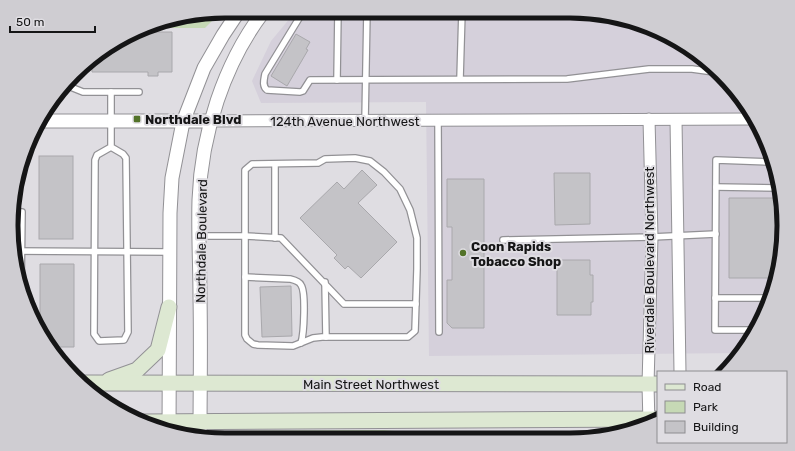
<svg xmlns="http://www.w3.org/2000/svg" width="795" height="451" font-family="Rubik,sans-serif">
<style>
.built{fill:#d5d0db}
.green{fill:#c6d9b5}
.building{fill:#c4c3c7;stroke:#a9a8ac}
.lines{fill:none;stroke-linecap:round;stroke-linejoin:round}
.service-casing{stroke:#929195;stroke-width:8}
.minor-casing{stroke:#929195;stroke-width:13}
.tertiary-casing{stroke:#929195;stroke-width:15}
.secondary-casing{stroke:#929195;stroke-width:17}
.service{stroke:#fff;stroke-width:5.5}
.minor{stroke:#fff;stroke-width:11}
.tertiary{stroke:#fff;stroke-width:13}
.secondary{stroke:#dde8d2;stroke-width:15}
.poi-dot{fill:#537329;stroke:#dfdde2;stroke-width:1.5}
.labels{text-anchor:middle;stroke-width:4;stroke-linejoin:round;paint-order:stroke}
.poi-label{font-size:13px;font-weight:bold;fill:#151516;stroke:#dfdde2;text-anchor:start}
.street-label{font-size:13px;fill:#151516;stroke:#dfdde2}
.rim{fill:none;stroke:#151516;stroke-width:5}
</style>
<rect width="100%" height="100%" fill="#dfdde2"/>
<path class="built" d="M 296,11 L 584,11 L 639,22 L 688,47 L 748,106 L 780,183 L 780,267 L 748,344 L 741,353 L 429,356 L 426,102 L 261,103 L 252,81 L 271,41 Z"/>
<g class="green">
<path d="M 221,12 L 205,28 L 147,28 L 157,22 Z"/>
<path d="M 384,430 L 455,437 L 601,436 L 584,440 L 217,440 L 221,435 L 233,431 Z"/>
</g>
<g class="building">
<path d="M 138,32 L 172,32 L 172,72 L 158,72 L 158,76 L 148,76 L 148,72 L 92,72 L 92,59 L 95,55 Z"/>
<path d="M 296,34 L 310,42 L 306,49 L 308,50 L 287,86 L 271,76 Z"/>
<rect x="39" y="156" width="34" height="83"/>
<path d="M 362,170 L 377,185 L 358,203 L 397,242 L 361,278 L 348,266 L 345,269 L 334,258 L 337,255 L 300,218 L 337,182 L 344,189 Z"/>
<path d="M 554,173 L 590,173 L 590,224 L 555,225 Z"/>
<path d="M 447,179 L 484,179 L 484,328 L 452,328 L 447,323 L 447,280 L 452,280 L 452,227 L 447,227 Z"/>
<path d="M 729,198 L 780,198 L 780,267 L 775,278 L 729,278 Z"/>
<path d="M 557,260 L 590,260 L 590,275 L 593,275 L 593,302 L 591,302 L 591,315 L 557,315 Z"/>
<path d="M 40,264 L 74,264 L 74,347 L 51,347 L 40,327 Z"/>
<path d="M 291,286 L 292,336 L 262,337 L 260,287 Z"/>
</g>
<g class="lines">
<defs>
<g id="service">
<path d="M 306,11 L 301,15 L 265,74 C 264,80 262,86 267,90 L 300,92 L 303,91 L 310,80 L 567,79 L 649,69 L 692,69 L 714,72"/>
<path d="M 460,79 L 462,11"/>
<path d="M 337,80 L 338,11"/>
<path d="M 69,83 L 73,88 L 83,92 L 139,92"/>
<path d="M 438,120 L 439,332"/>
<path d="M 365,121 L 367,11"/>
<path d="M 111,147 L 97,155 L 95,160 L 94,334 L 99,341 L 124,340 L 128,332 L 126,158 L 123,154 L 111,147 L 111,92"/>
<path d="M 355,158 L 370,161 L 384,172 L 400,189 L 410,210 L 417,238 L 417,269 L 415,331 L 408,337 L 322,337 L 313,338 L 293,346 L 258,345 L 253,344 L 247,339 L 245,335 L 245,170 L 252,164 L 318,163 L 325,159 Z"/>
<path d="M 275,164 L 275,238"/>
<path d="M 716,187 L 780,188"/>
<path d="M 14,212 L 22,212 L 21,287"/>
<path d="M 199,236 L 245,236 L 281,238 L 344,304 L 416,304"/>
<path d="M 503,240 L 652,237 L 716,234"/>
<path d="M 14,251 L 169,252"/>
<path d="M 245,277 L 290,279 C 294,280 299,281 301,285 C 306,292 304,334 301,343"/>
<path d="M 325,282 L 326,337"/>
<path d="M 715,298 L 767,298"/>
<path d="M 754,330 L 715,330 L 716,160 L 771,162"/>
</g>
<g id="minor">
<path d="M 676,120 L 680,372"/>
<path d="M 211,121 L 753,119"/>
<path d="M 649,424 L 648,385 L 652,237 L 649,119"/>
</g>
<g id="tertiary">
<path d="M 41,121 L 211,121"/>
<path d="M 169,431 L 170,213 L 172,178 L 183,122 L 204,68 L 223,35 L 239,11"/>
<path d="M 200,437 C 200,391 201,344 200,298 C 200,265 198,233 199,200 C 201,135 224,63 264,11"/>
</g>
<g id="secondary">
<path d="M 109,380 L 137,370 L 158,350 L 169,307"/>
<path d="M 85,383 L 658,384"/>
<path d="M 142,422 L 658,419"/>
</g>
</defs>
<use href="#service" class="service-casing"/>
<use href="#minor" class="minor-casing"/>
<use href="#tertiary" class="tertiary-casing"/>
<use href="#secondary" class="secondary-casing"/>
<use href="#service" class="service"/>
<use href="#minor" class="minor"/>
<use href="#tertiary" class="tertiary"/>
<use href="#secondary" class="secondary"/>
</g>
<g class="poi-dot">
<rect x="133" y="115" width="8" height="8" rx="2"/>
<circle cx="463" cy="253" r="4"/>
</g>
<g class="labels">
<g class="poi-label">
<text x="145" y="124">Northdale Blvd</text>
<text x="471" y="251">Coon Rapids<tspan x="471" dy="15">Tobacco Shop</tspan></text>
</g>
<g class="street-label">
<text x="345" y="126">124th Avenue Northwest</text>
<text transform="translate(201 241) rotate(-89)" y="5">Northdale Boulevard</text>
<text transform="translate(649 260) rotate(-90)" y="5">Riverdale Boulevard Northwest</text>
<text x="371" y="389">Main Street Northwest</text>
</g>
</g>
<path d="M0 0H795V451H0ZM225 18H570A207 207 0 0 1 777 225V226A207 207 0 0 1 570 433H225A207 207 0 0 1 18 226V225A207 207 0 0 1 225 18Z" fill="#cfcdd2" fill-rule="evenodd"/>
<path class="rim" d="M225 18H570A207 207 0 0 1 777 225V226A207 207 0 0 1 570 433H225A207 207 0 0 1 18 226V225A207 207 0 0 1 225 18Z"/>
<rect x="657" y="371" width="130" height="72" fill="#dfdde2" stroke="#8e8d90"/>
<rect x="665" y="384" width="20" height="6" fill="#dde8d2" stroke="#8e8d90"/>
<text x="693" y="391" font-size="12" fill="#151516">Road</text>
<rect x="665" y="401" width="20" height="12" fill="#c6d9b5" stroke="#8e8d90"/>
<text x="693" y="411" font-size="12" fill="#151516">Park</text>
<rect x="665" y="421" width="20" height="12" fill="#c4c3c7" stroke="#8e8d90"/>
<text x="693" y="431" font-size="12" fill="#151516">Building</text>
<path d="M10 26v6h85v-6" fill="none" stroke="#151516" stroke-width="2"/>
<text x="16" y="26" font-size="12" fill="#151516" stroke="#dfdde2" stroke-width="3" paint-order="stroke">50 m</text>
</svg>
